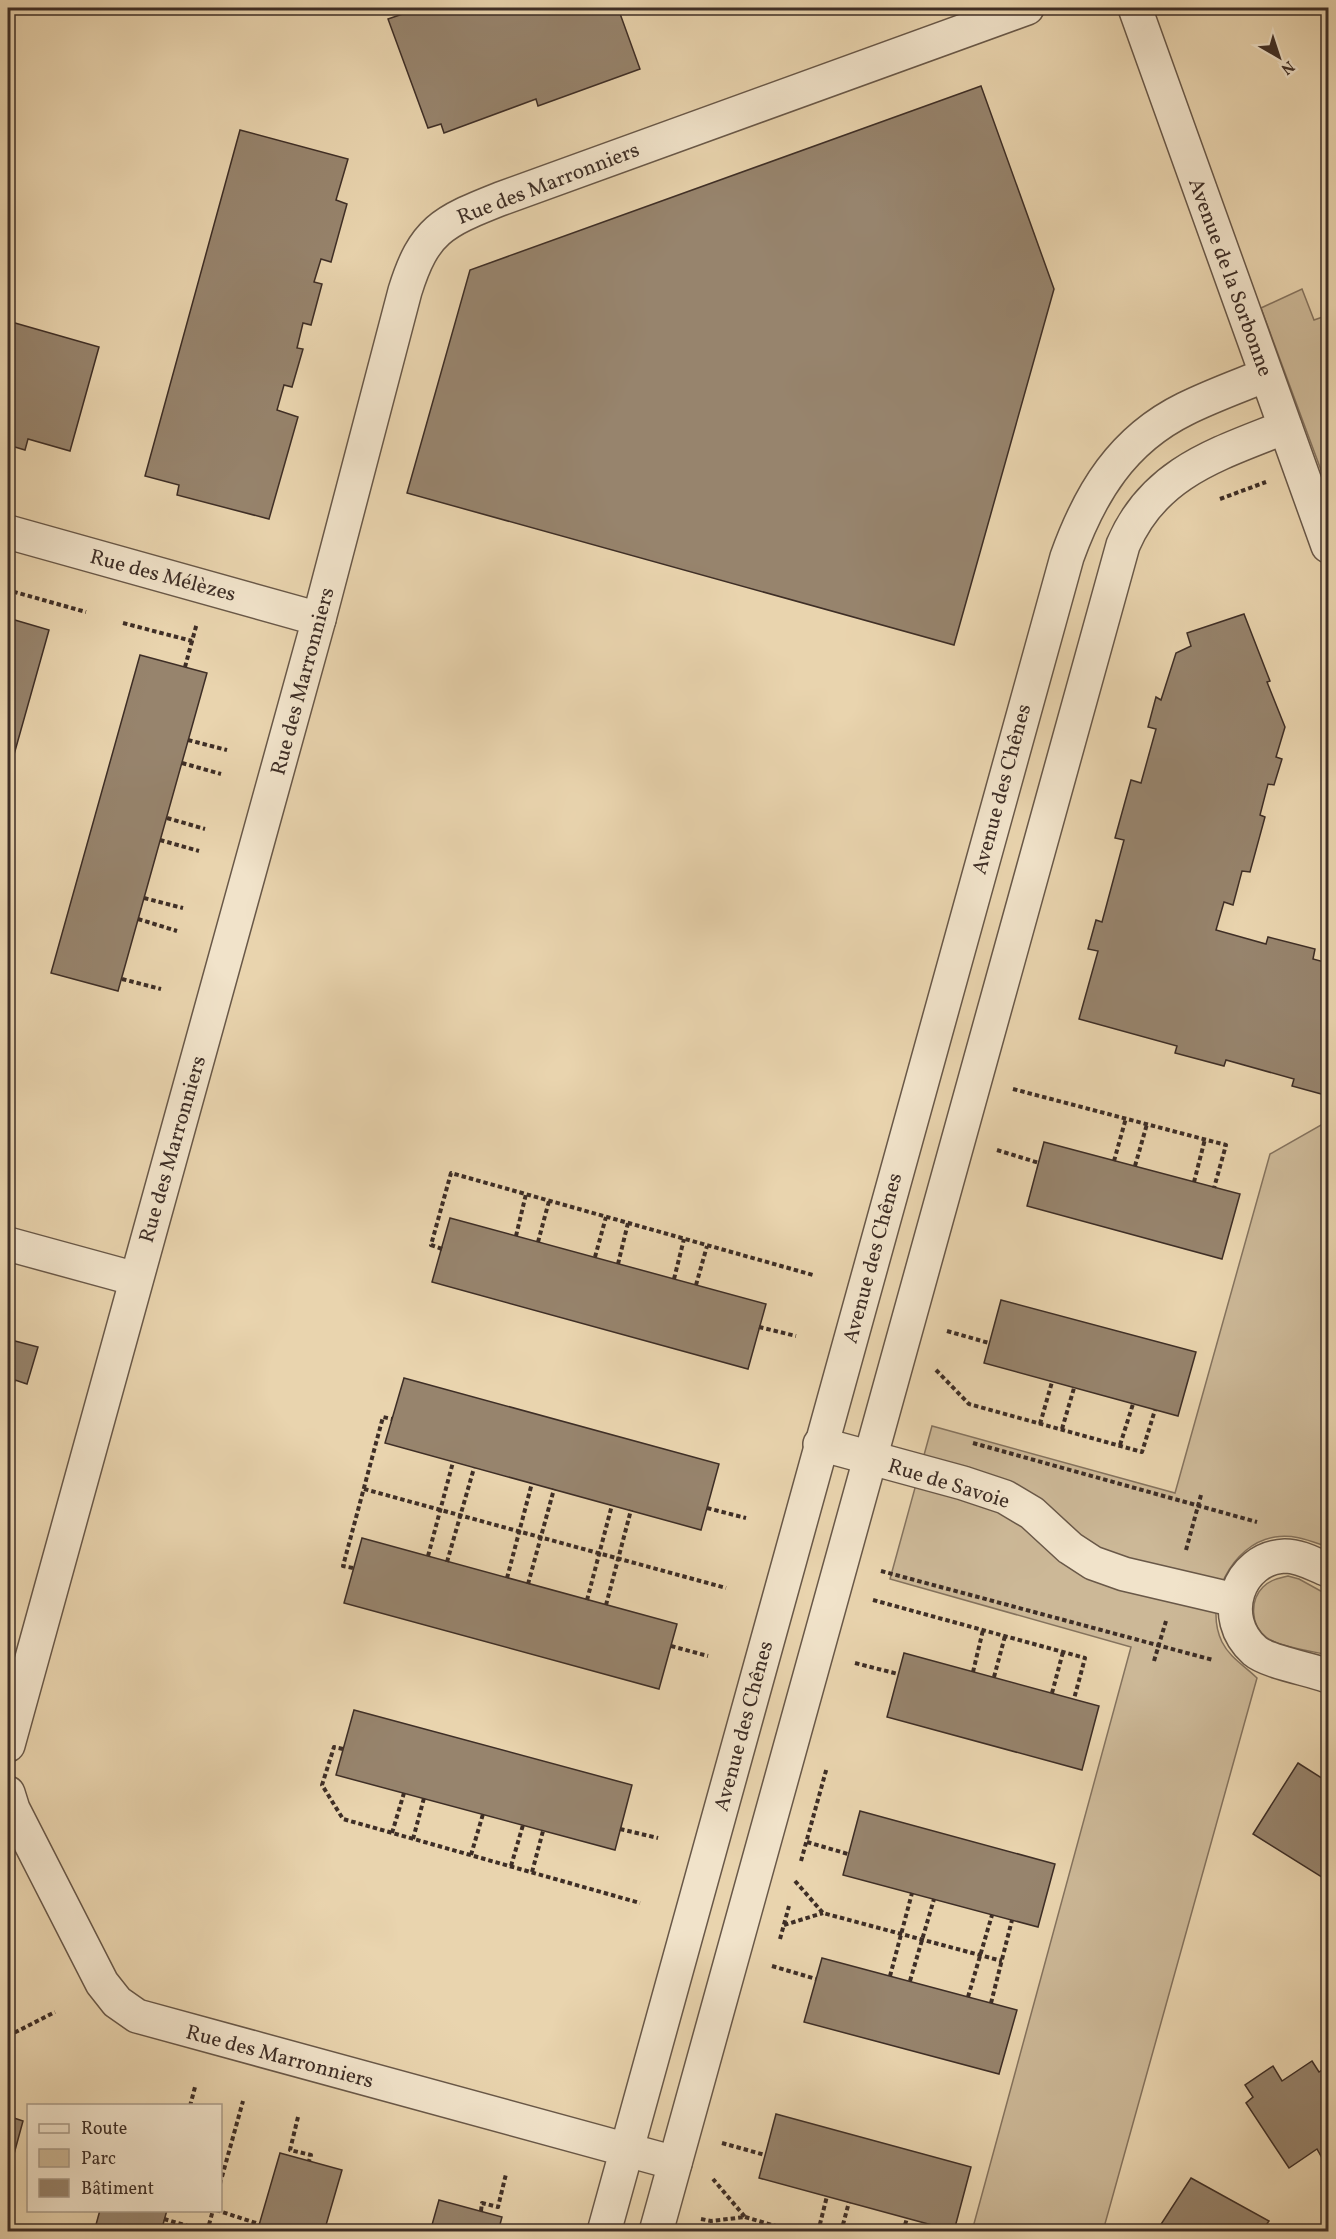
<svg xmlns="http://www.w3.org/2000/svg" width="1336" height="2239" font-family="Vollkorn,serif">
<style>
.green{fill:#ccb897;stroke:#85735e;stroke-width:1.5}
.building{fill:#97846d;stroke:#3e2e26;stroke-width:1.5}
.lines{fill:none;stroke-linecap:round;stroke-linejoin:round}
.minor-casing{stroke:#695848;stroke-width:36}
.path{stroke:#3e2e26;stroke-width:4;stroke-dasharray:4.5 3;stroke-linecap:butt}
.minor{stroke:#f1e3ca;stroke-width:33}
.labels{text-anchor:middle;stroke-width:4.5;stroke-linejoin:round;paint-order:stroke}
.street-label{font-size:21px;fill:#3e2e26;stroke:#f1e3ca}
</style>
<rect width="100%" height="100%" fill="#e9d4ae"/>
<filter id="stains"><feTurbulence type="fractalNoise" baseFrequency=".00333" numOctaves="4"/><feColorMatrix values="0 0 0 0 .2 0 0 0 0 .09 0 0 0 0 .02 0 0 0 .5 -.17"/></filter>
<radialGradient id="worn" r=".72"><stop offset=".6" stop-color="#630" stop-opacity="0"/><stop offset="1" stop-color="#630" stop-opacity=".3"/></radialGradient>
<g class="green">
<path d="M 1302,289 L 1314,320 L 1328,315 L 1328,489 L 1261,308 Z"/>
<path d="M 1328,1121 L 1328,1547 C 1310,1541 1295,1534 1275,1537 C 1231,1544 1203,1602 1222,1642 C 1230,1658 1245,1666 1257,1678 L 1103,2231 L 972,2231 L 1131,1647 L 890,1579 L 932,1426 L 1175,1493 L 1270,1154 Z"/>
<path d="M 1288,1576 L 1299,1579 L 1328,1595 L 1328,1655 C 1312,1651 1279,1647 1266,1637 C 1250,1625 1250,1600 1263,1587 C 1270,1580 1279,1578 1288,1576 Z"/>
</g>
<g class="building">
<path d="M 420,8 L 618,8 L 640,69 L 538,106 L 536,99 L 444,133 L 441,124 L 428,128 L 388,19 Z"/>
<path d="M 981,86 L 1054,289 L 954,645 L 407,493 L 470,270 Z"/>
<path d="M 240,130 L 348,159 L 336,200 L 347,204 L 331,262 L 321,259 L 314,282 L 322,284 L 311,325 L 303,323 L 297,348 L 303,349 L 292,387 L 284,385 L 277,410 L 298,417 L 269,519 L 177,495 L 179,485 L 145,476 Z"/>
<path d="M 8,321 L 99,347 L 70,451 L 28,439 L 25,450 L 8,445 Z"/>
<path d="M 1244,614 L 1270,681 L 1267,682 L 1285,727 L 1276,757 L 1282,759 L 1274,785 L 1268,784 L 1260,815 L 1265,817 L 1250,872 L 1242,871 L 1233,905 L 1224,902 L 1216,930 L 1266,944 L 1268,937 L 1315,949 L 1313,959 L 1328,963 L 1328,1081 L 1325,1095 L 1292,1086 L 1294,1079 L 1226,1060 L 1224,1066 L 1175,1053 L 1177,1046 L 1079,1019 L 1098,951 L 1088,949 L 1096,920 L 1102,922 L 1124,840 L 1115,838 L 1131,780 L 1141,783 L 1156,729 L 1148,727 L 1156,697 L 1161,700 L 1176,653 L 1191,646 L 1187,633 Z"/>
<path d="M 8,618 L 49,630 L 8,776 Z"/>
<path d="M 140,655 L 207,673 L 118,991 L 51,973 Z"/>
<path d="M 1044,1142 L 1240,1194 L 1222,1259 L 1027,1206 Z"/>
<path d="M 450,1218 L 766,1304 L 748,1369 L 432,1282 Z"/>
<path d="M 1001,1300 L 1196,1352 L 1178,1416 L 984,1363 Z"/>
<path d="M 15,1341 L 38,1347 L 27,1384 L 15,1380 L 8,1408 L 8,1347 L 12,1348 Z"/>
<path d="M 404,1378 L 719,1464 L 701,1530 L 385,1443 Z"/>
<path d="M 362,1538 L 677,1624 L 659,1689 L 344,1603 Z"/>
<path d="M 904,1653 L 1099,1706 L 1082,1770 L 887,1717 Z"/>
<path d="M 354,1710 L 632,1785 L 615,1850 L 336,1775 Z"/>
<path d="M 1298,1763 L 1328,1782 L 1328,1881 L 1253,1834 Z"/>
<path d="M 860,1811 L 1055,1864 L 1038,1927 L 843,1875 Z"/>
<path d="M 822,1958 L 1017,2010 L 999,2074 L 804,2022 Z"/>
<path d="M 1312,2061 L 1319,2072 L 1328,2066 L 1328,2154 L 1322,2158 L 1317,2149 L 1289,2168 L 1246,2103 L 1253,2097 L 1245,2085 L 1273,2066 L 1282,2081 Z"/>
<path d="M 776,2114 L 971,2167 L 954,2231 L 759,2178 Z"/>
<path d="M 8,2116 L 23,2121 L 8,2176 Z"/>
<path d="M 280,2153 L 342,2170 L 324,2232 L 257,2232 Z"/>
<path d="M 1191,2178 L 1269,2221 L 1261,2232 L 1156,2232 Z"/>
<path d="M 439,2200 L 502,2217 L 498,2232 L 430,2232 Z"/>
<path d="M 100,2210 L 167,2210 L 161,2232 L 94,2232 Z"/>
</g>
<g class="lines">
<defs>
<g id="minor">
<path d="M 1135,8 L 1328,546"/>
<path d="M 8,532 L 319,619"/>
<path d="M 8,1244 L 136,1279"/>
<path d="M 820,1444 L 963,1483 L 1005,1497 L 1032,1513 L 1070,1548 L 1093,1563 L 1124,1574 L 1235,1600"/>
<path d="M 1328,1570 C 1315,1565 1301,1556 1285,1556 C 1238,1558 1217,1618 1255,1651 C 1268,1662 1310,1669 1328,1676"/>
<path d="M 8,1745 L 319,619 L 405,291 C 424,230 442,222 500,199 L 1027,8"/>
<path d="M 8,1793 L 13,1809 L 102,1983 L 117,2002 L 137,2016 L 675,2163"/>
<path d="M 604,2232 L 1067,557 C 1090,493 1122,440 1185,409 C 1211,396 1239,386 1266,375"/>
<path d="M 656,2232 L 1123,545 C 1154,472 1218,454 1285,427"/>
</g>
</defs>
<use href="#minor" class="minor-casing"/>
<g class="path">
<path d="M 1220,499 L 1266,482"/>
<path d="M 8,582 L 13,584 L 11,591 L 86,612"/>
<path d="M 8,603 L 11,591"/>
<path d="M 123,623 L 192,641 L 197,623"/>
<path d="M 185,667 L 192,641"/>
<path d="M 188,740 L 227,750"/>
<path d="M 182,763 L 221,774"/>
<path d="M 167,818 L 205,829"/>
<path d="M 160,840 L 199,851"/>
<path d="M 144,898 L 183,908"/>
<path d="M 138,919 L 177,931"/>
<path d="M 122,979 L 161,989"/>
<path d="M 1013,1089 L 1226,1145 L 1214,1188"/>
<path d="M 997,1150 L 1039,1163"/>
<path d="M 1114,1161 L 1126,1118"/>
<path d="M 1135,1166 L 1147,1124"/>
<path d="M 1194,1182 L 1205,1139"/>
<path d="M 516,1236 L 526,1194"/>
<path d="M 538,1242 L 549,1201"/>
<path d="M 442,1249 L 431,1245 L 451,1173 L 813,1275"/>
<path d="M 595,1257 L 606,1217"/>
<path d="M 618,1264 L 628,1223"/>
<path d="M 674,1279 L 684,1239"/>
<path d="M 696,1285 L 707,1246"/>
<path d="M 759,1327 L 796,1336"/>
<path d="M 947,1331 L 989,1343"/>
<path d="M 936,1370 L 969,1404 L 1142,1452 L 1155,1410"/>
<path d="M 1040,1424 L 1052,1382"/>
<path d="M 1062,1429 L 1074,1388"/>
<path d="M 973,1443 L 1257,1522"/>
<path d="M 1120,1445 L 1133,1404"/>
<path d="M 364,1489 L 726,1588"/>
<path d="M 707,1508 L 746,1518"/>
<path d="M 1186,1550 L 1201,1495"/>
<path d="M 428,1556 L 453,1462"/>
<path d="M 447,1562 L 474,1468"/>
<path d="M 353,1568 L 343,1566 L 383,1417 L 392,1419"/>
<path d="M 881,1571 L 1213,1660"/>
<path d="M 507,1578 L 532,1483"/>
<path d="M 528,1584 L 554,1489"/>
<path d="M 587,1600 L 612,1505"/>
<path d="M 873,1600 L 1085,1658 L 1074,1699"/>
<path d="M 606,1605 L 631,1510"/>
<path d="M 671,1646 L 708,1656"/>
<path d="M 1154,1661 L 1166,1621"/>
<path d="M 855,1663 L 898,1674"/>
<path d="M 973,1672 L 983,1630"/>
<path d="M 994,1677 L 1005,1636"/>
<path d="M 1052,1693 L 1063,1652"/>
<path d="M 343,1749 L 334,1747 L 322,1785 L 343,1819 L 640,1903"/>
<path d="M 620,1829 L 658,1838"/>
<path d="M 392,1833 L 404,1793"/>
<path d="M 413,1839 L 424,1798"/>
<path d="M 807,1842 L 848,1854"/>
<path d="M 471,1855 L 483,1814"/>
<path d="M 801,1861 L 827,1767"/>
<path d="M 511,1866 L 523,1825"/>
<path d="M 532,1872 L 543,1831"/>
<path d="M 795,1881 L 823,1913 L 1002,1961"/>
<path d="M 784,1925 L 823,1913"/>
<path d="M 780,1939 L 789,1906"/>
<path d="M 772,1966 L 816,1979"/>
<path d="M 890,1976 L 912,1893"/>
<path d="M 910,1981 L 934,1899"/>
<path d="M 968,1997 L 992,1915"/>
<path d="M 991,2003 L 1012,1920"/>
<path d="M 8,2036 L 55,2012"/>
<path d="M 190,2106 L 195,2087"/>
<path d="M 298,2117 L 290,2150 L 311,2155 L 309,2161"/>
<path d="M 722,2143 L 765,2155"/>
<path d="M 220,2184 L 243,2101"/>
<path d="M 216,2210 L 259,2224"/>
<path d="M 481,2211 L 482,2203 L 498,2207 L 506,2174"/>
<path d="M 745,2217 L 796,2232"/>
<path d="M 164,2219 L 208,2232"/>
<path d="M 701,2219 L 711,2221 L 745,2217 L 713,2179"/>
<path d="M 207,2232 L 213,2210"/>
<path d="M 818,2232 L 827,2196"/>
<path d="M 841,2232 L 849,2202"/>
<path d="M 903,2232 L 907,2218"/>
<path d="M 926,2232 L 928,2224"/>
</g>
<use href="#minor" class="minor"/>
</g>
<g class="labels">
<g class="street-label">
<text transform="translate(548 183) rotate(-21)" y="7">Rue des Marronniers</text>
<text transform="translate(1231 277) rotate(70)" y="7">Avenue de la Sorbonne</text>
<text transform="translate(163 575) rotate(15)" y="7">Rue des Mélèzes</text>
<text transform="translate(302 681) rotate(-75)" y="7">Rue des Marronniers</text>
<text transform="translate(1001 789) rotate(-75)" y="7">Avenue des Chênes</text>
<text transform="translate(172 1149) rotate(-74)" y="7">Rue des Marronniers</text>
<text transform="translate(872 1258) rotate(-75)" y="7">Avenue des Chênes</text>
<text transform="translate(949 1483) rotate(17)" y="7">Rue de Savoie</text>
<text transform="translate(743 1726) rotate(-75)" y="7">Avenue des Chênes</text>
<text transform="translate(280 2056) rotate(15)" y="7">Rue des Marronniers</text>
</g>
</g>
<rect width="1336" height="2239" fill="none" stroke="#e9d4ae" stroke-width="30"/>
<rect x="9" y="9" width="1318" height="2221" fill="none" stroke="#3e2e26" stroke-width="3"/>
<rect x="15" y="15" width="1306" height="2209" fill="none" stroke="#3e2e26" stroke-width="1.5"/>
<rect x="27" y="2104" width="195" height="108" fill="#f1e3ca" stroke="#a99b88" stroke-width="1.5"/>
<rect x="39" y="2124" width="30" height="9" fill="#f1e3ca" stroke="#a99b88" stroke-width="1.5"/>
<text x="81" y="2134" font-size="18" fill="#3e2e26">Route</text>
<rect x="39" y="2149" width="30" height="18" fill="#ccb897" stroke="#a99b88" stroke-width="1.5"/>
<text x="81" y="2164" font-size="18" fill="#3e2e26">Parc</text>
<rect x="39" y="2179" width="30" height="18" fill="#97846d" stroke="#a99b88" stroke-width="1.5"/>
<text x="81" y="2194" font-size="18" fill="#3e2e26">Bâtiment</text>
<g transform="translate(1279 57) rotate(141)" stroke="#f1e3ca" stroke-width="4.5" paint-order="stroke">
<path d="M0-4.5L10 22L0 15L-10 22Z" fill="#3e2e26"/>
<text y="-9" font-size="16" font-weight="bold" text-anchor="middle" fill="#3e2e26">N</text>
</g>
<rect width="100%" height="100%" filter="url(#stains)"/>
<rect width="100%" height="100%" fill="url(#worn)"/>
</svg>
